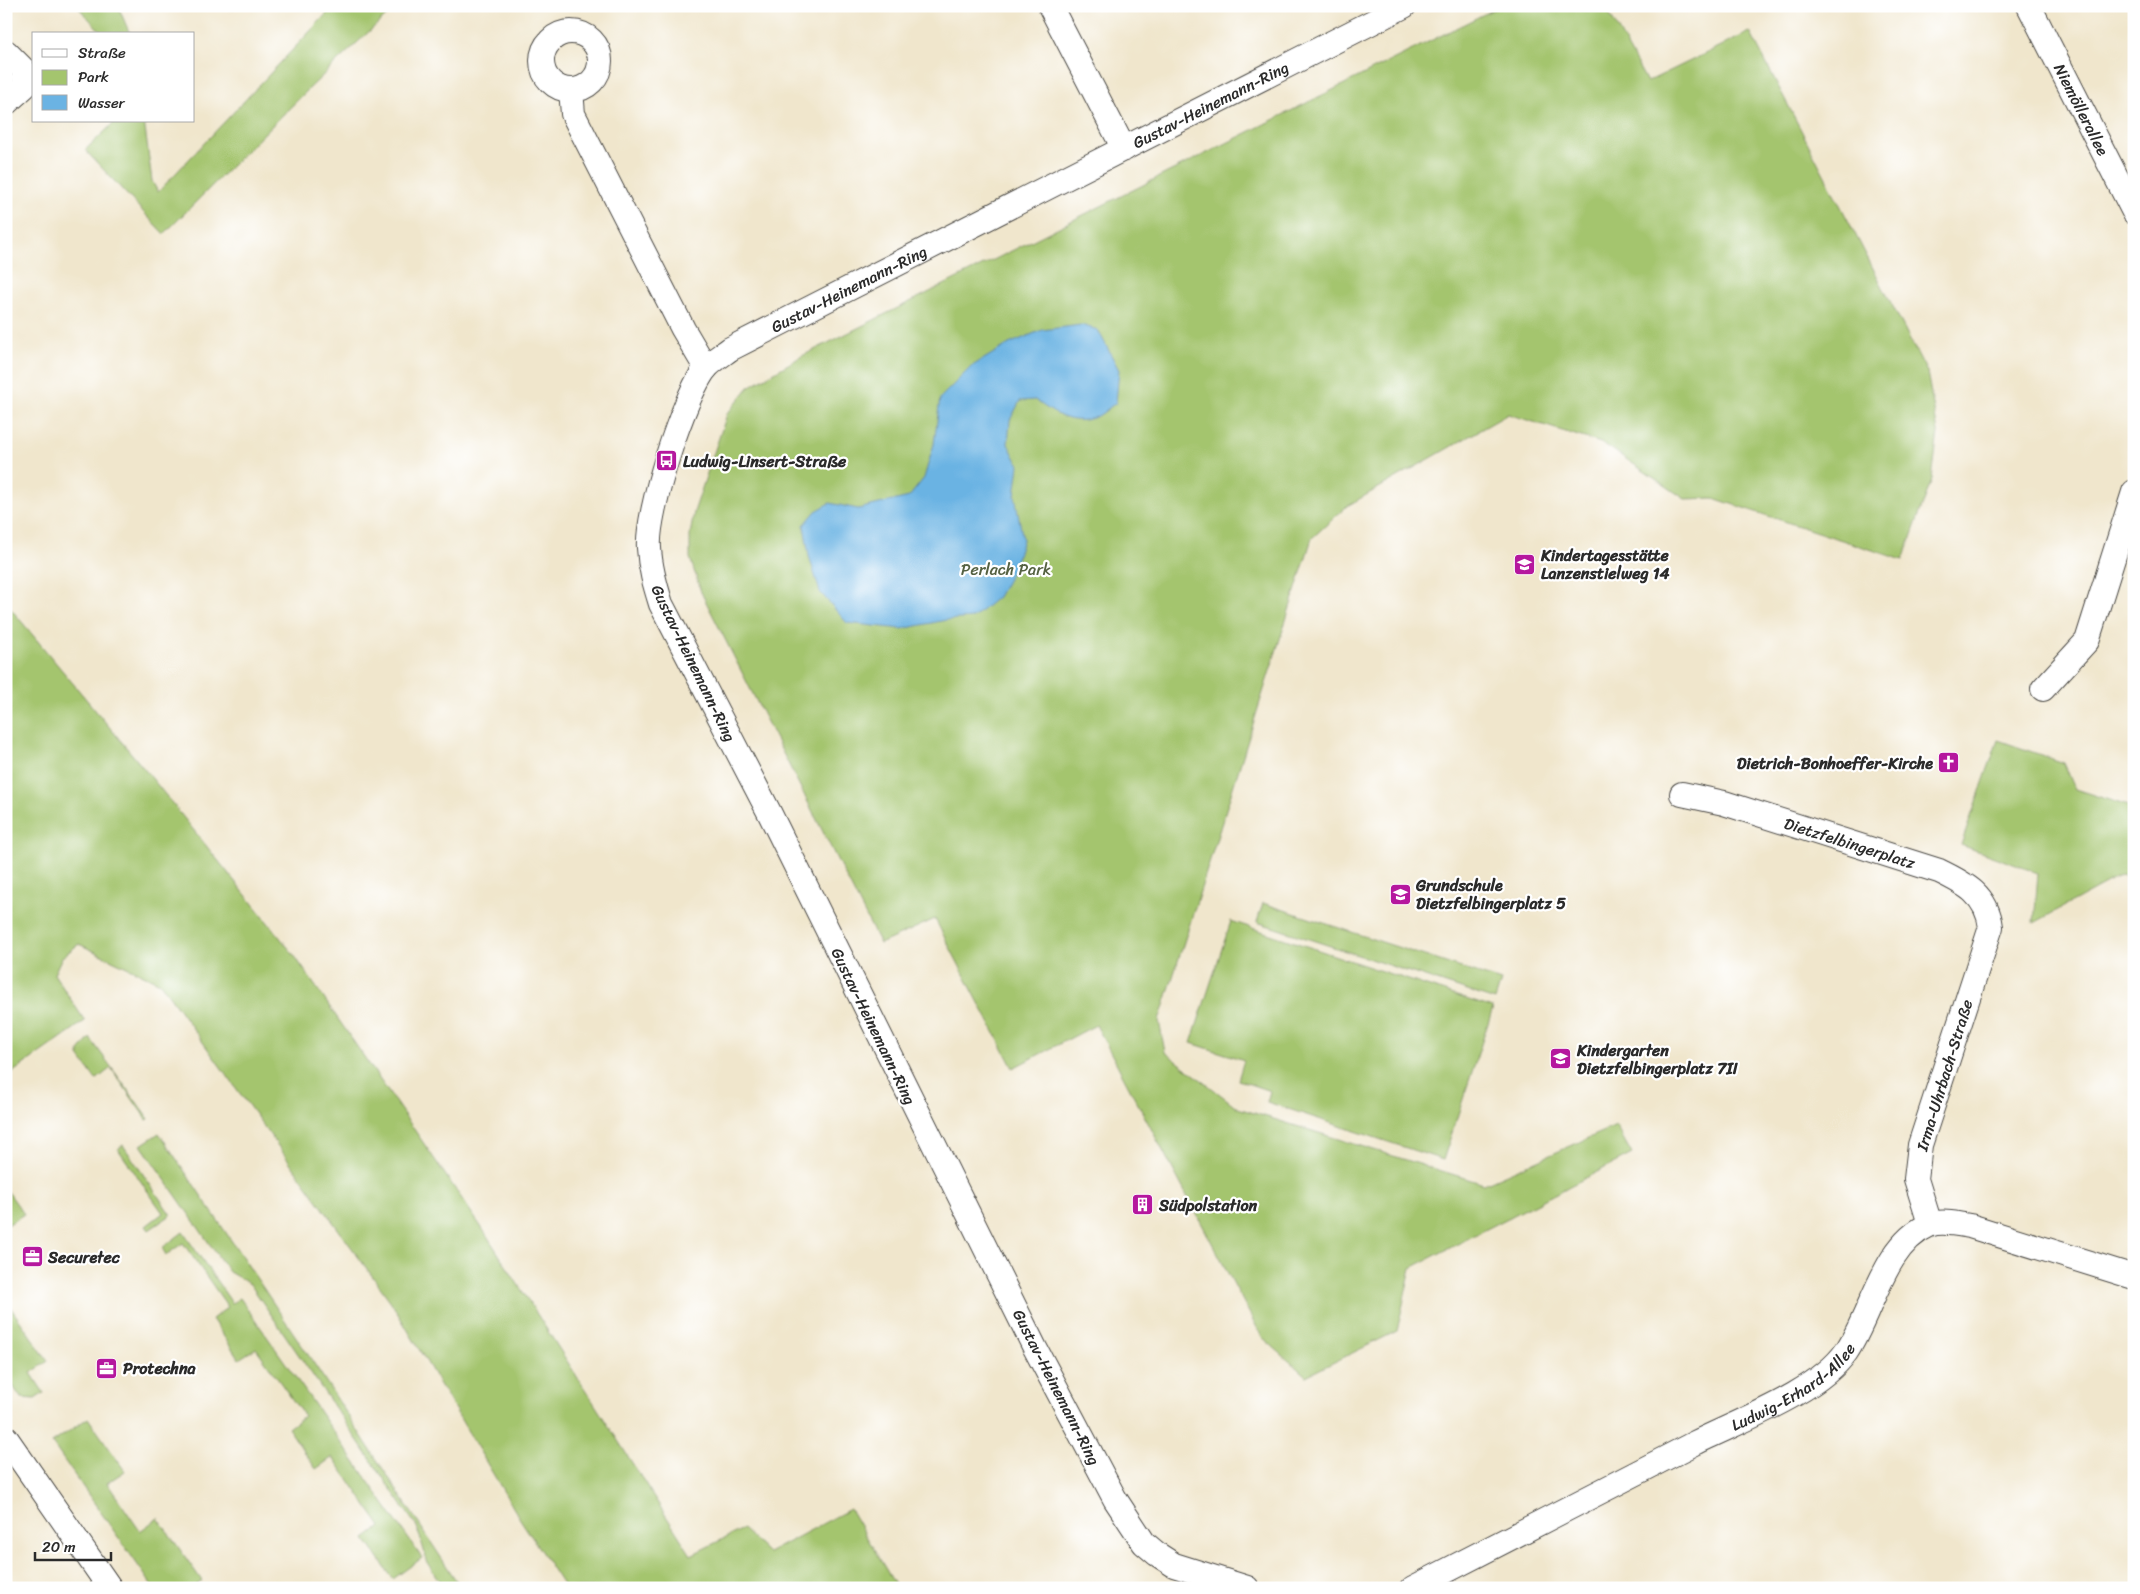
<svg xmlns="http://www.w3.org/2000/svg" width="2140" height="1594" font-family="Sriracha,sans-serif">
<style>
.green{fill:#a4c56e;stroke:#68784c}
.water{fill:#6bb3e3;stroke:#4b6f87}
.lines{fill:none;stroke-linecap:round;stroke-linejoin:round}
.minor-casing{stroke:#494743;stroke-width:26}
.minor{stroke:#fff;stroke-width:24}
.labels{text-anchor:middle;stroke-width:4.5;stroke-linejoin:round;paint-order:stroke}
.street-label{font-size:16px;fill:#2b2b2b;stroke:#fff}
.poi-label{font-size:16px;font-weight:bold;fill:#2b2b2b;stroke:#fff;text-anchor:start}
.park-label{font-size:16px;fill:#556142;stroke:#fff}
</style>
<rect width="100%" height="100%" fill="#fff"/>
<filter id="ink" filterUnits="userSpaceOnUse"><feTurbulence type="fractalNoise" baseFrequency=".02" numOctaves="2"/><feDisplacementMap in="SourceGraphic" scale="10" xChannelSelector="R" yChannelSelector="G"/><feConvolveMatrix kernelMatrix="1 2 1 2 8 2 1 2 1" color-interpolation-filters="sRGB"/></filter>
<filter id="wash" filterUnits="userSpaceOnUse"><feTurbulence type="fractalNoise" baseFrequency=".0096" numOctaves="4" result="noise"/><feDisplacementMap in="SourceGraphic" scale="20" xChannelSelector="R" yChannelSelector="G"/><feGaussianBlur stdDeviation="1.12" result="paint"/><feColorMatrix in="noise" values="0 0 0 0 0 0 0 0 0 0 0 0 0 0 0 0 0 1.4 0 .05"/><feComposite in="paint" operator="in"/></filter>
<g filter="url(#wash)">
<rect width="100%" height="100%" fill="#f0e6cc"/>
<g class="green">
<path d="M 77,6 L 118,6 L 130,34 L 103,34 Z"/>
<path d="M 334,6 L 397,6 C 316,79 241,157 164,234 L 85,150 L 116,121 L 144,121 L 152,181 L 158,192 Z"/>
<path d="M 1500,6 L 1605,6 L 1647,82 L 1750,32 L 1927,372 L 1938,432 L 1932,479 L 1903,560 L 1713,498 L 1685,499 L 1604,444 L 1508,414 L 1347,506 L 1312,538 L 1159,1021 L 1165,1052 L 1238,1108 L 1484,1184 L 1616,1126 L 1632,1154 L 1411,1268 L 1397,1331 L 1306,1376 L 1262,1337 L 1096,1025 L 1013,1068 L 935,919 L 880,944 L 701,592 L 690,558 L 690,535 L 694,512 L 727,414 L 749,387 L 802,356 Z"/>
<path d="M 6,603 L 151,777 L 294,955 L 482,1228 L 691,1555 L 743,1529 L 768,1553 L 850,1509 L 897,1588 L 565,1588 L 520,1519 L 391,1302 L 160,983 L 79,944 L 62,957 L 54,974 L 85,1021 L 6,1077 Z"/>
<path d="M 1998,740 L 2064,763 L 2075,789 L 2134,808 L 2134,879 L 2122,875 L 2034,923 L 2038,873 L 1961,845 Z"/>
<path d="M 1263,903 L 1501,981 L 1495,1000 L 1257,922 Z"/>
<path d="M 1231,921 L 1493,1008 L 1443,1160 L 1267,1102 L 1270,1091 L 1238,1080 L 1244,1060 L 1191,1043 Z"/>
<path d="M 90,1038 L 149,1119 L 147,1120 L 111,1068 L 96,1080 L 79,1056 L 79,1051 Z"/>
<path d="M 159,1133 L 313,1362 L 461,1588 L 444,1588 L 428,1564 L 417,1527 L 250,1284 L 229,1272 L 141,1145 Z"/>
<path d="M 123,1145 L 171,1215 L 149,1230 L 146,1226 L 163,1213 L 118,1149 Z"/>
<path d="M 6,1193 L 9,1193 L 24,1214 L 6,1226 Z"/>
<path d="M 183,1232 L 232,1303 L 240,1298 L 422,1558 L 393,1579 L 365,1539 L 381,1527 L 333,1457 L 316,1469 L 288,1428 L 304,1416 L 256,1348 L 239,1359 L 212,1319 L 228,1307 L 183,1243 L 166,1255 L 162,1248 Z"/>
<path d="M 6,1301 L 48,1361 L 31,1373 L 44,1393 L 35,1399 L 21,1398 L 6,1376 Z"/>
<path d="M 88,1418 L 125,1471 L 107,1483 L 140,1531 L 158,1518 L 202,1581 L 192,1588 L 154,1588 L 52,1443 Z"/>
</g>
<path class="water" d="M 1081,325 L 1098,330 L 1119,370 L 1116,403 C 1109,407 1101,416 1093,418 C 1070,426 1052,412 1035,400 L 1020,401 L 1010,420 L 1008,444 L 1019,465 L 1015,496 L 1023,540 L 1014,568 L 998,597 L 973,618 L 946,620 L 902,629 L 847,623 L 820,592 L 809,556 L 804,525 L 816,511 L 830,503 L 858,509 L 909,497 L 924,478 L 934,444 L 940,398 L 972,366 L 1009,344 L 1042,330 Z"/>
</g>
<g filter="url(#ink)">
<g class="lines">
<defs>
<g id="minor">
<path d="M 1050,6 L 1124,149"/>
<path id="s1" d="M 2029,6 L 2134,212"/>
<circle cx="571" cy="61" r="29"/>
<path d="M 6,52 L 23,69 L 25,86 L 6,103"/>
<path d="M 571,90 L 573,114 L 683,329 L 706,368"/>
<path d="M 2043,689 L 2087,641 L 2134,492"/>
<path id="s2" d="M 1682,794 L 1724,803 L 1939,871 C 1966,884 1987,895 1991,927 L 1920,1145 L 1916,1179 L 1930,1224"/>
<path d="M 6,1438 L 110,1588"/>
<path id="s3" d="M 1247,1588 L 1174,1565 L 1157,1554 L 1144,1543 L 1115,1499 L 1035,1348 L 769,812 L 661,604 C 655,585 650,568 649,548 C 646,513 684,395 706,368 C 712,361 722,355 730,349 L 1404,6"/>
<path id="s4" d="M 1413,1588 C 1507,1540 1601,1491 1695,1443 C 1739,1421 1818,1392 1846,1352 C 1872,1314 1883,1245 1929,1225 C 1941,1220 1958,1224 1970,1226 L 2134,1277"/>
</g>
</defs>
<use href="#minor" class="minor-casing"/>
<use href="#minor" class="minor"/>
</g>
</g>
<defs>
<symbol id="bus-square" viewBox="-11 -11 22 22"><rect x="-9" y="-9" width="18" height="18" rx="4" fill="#b5179e" stroke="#fff"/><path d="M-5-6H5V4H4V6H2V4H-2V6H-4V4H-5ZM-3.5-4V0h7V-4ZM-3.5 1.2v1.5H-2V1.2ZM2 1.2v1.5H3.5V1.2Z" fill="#fff"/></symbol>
<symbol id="school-square" viewBox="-11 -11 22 22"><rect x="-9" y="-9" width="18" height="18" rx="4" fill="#b5179e" stroke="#fff"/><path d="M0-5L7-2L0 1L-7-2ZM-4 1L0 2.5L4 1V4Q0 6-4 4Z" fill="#fff"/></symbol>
<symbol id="church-square" viewBox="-11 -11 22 22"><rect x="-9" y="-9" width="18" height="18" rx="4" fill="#b5179e" stroke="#fff"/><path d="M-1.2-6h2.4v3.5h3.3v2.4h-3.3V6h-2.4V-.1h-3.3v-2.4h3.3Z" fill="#fff"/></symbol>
<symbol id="building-square" viewBox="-11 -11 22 22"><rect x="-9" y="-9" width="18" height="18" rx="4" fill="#b5179e" stroke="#fff"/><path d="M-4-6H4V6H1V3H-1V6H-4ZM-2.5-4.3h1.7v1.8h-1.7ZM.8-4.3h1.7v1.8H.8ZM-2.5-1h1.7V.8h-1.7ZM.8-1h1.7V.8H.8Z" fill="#fff"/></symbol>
<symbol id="office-square" viewBox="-11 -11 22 22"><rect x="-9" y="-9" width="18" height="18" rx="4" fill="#b5179e" stroke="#fff"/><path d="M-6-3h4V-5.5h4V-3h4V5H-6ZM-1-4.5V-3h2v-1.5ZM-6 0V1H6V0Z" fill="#fff"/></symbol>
</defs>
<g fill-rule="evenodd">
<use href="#bus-square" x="654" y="448" width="25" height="25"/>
<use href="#school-square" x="1512" y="552" width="25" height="25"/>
<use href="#church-square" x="1936" y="750" width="25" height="25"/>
<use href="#school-square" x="1388" y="882" width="25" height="25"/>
<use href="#school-square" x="1548" y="1046" width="25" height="25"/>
<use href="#building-square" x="1130" y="1192" width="25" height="25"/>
<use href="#office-square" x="20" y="1244" width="25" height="25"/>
<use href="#office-square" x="94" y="1356" width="25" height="25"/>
</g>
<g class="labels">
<g class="street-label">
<text dy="6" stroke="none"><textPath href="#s3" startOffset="1988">Gustav-Heinemann-Ring</textPath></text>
<text dy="6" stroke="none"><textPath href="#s1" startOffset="116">Niemöllerallee</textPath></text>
<text dy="6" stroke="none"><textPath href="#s3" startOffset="1582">Gustav-Heinemann-Ring</textPath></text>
<text transform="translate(694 663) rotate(64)" y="6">Gustav-Heinemann-Ring</text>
<text dy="6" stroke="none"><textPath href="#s2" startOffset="175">Dietzfelbingerplatz</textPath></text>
<text transform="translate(874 1026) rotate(64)" y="6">Gustav-Heinemann-Ring</text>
<text transform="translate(1944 1075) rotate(-73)" y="6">Irma-Uhrbach-Straße</text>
<text dy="6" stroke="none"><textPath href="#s4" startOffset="431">Ludwig-Erhard-Allee</textPath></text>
<text transform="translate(1057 1387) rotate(63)" y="6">Gustav-Heinemann-Ring</text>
</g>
<g class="poi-label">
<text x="683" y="467">Ludwig-Linsert-Straße</text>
<text x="1541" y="561">Kindertagesstätte<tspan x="1541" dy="18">Lanzenstielweg 14</tspan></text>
<text x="1933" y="769" text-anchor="end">Dietrich-Bonhoeffer-Kirche</text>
<text x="1416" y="891">Grundschule<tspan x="1416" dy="18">Dietzfelbingerplatz 5</tspan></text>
<text x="1577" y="1056">Kindergarten<tspan x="1577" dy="18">Dietzfelbingerplatz 7II</tspan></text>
<text x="1159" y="1211">Südpolstation</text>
<text x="48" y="1263">Securetec</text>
<text x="123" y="1374">Protechna</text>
</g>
<g class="park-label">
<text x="1006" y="575">Perlach Park</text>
</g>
</g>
<rect width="2140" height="1594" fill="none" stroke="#fff" stroke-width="25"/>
<rect x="32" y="32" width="162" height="90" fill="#ffffff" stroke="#aaaaaa"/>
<rect x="42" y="49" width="25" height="8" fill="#ffffff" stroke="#aaaaaa"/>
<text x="78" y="58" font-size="15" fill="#2b2b2b">Straße</text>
<rect x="42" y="70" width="25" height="15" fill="#a4c56e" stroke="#aaaaaa"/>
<text x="78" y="82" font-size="15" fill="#2b2b2b">Park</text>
<rect x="42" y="95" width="25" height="15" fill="#6bb3e3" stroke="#aaaaaa"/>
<text x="78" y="108" font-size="15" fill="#2b2b2b">Wasser</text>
<path d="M35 1552v8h76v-8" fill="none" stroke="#2b2b2b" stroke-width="2.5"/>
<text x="42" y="1552" font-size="15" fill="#2b2b2b" stroke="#ffffff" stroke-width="4" paint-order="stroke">20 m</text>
</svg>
